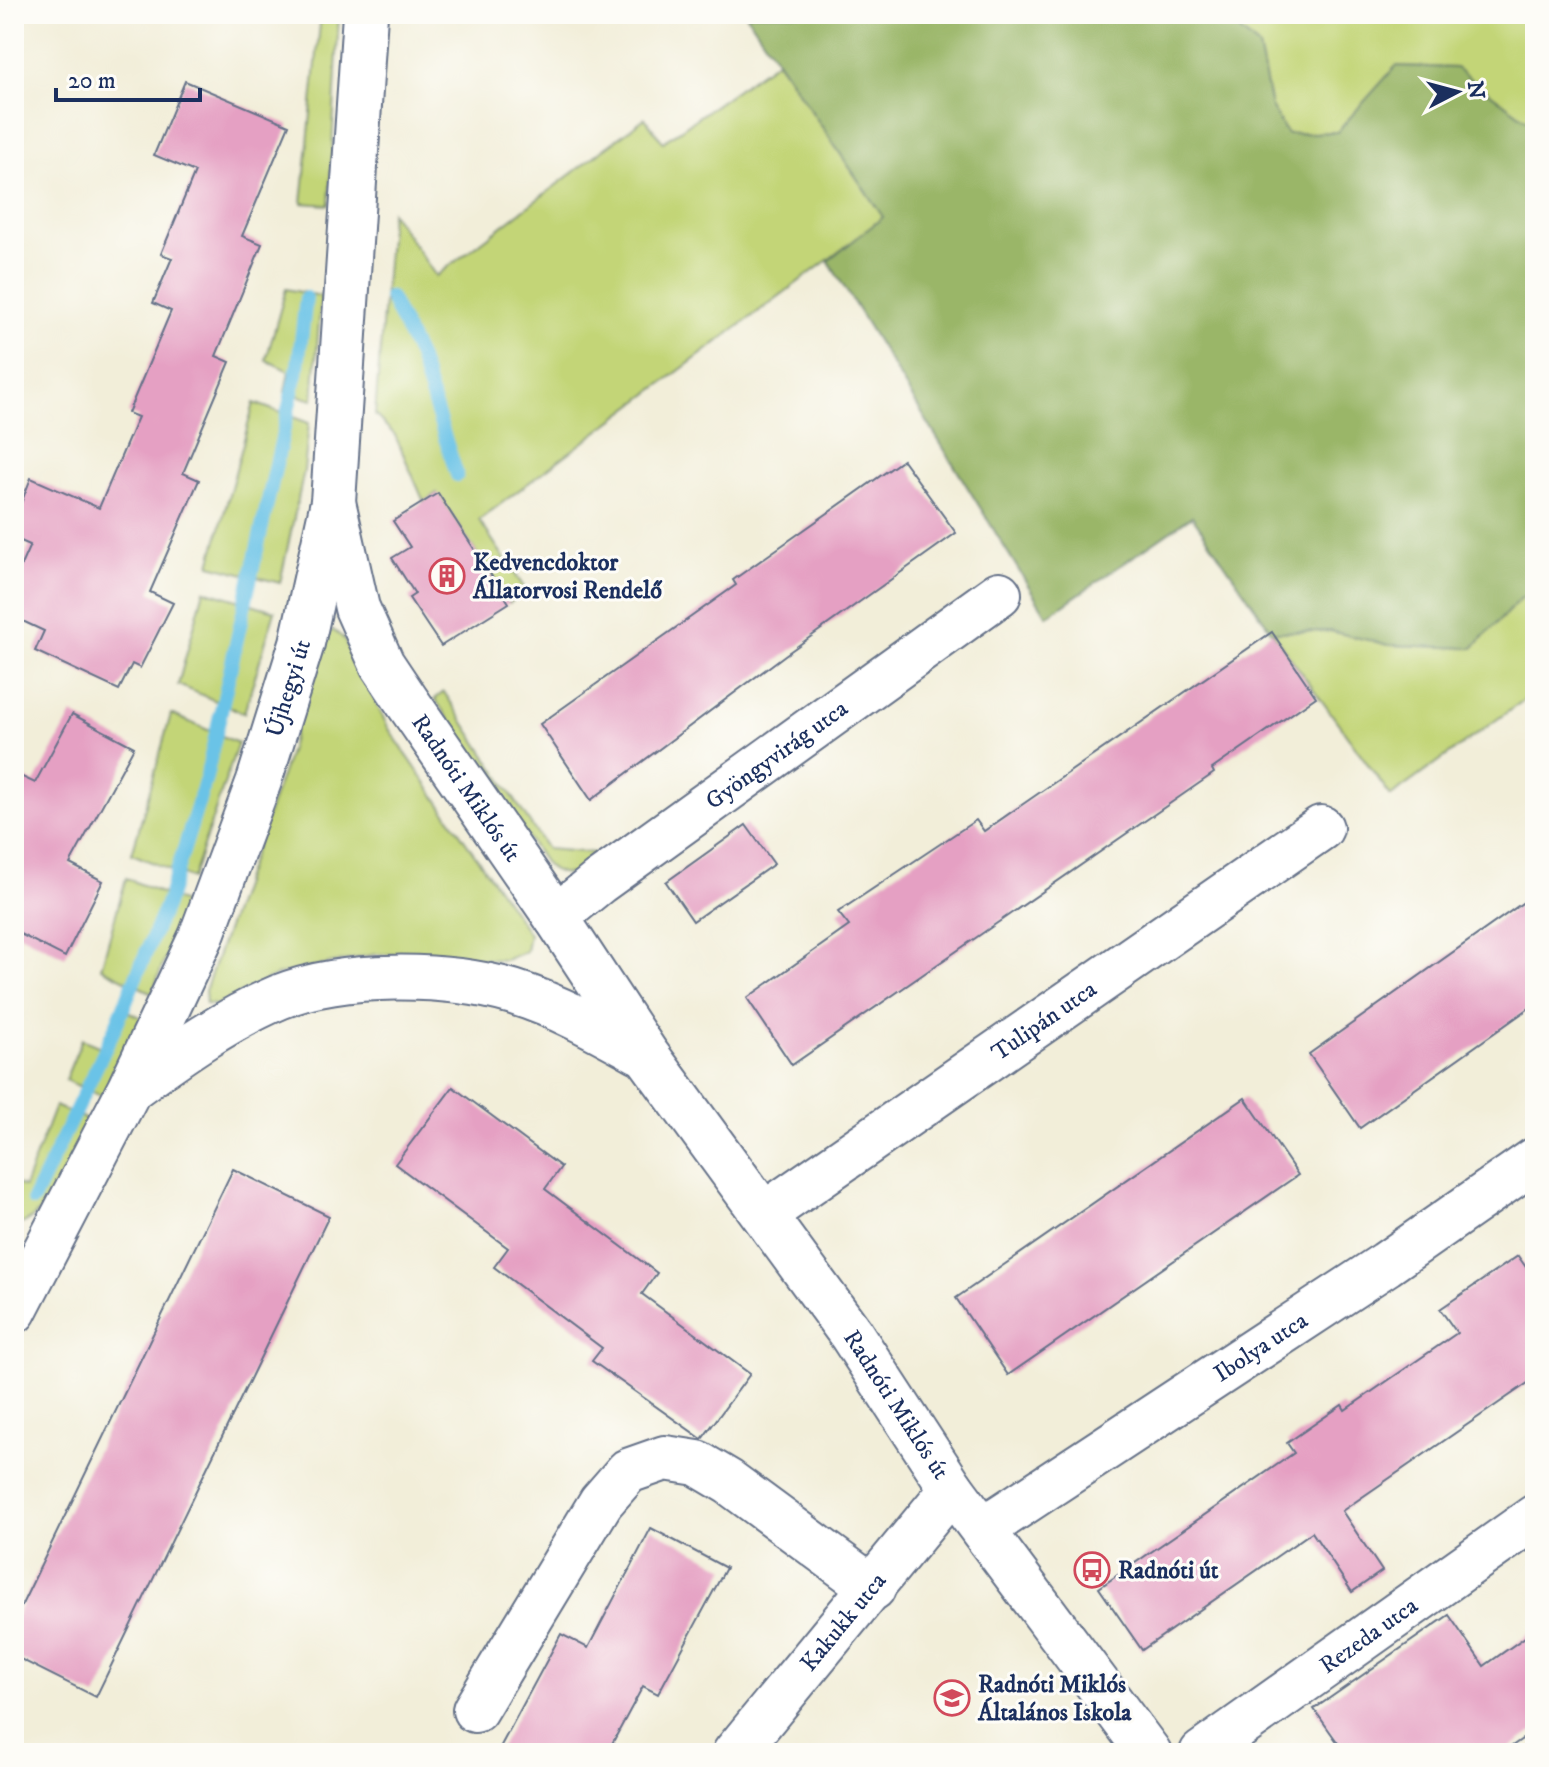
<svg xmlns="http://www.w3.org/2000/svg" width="1549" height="1767" font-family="'IM FELL DW Pica',serif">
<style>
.green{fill:#c3d577;stroke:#6f826a;stroke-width:2}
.forest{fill:#9ab668;stroke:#5a7263;stroke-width:2}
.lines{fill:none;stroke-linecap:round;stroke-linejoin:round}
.stream{stroke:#6ac3e7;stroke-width:14}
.building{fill:#e5a0c3}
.street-casing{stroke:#667289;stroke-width:48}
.street{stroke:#fff;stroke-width:44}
.labels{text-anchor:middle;stroke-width:6;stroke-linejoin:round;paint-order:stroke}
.poi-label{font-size:24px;font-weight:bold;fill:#1b2f5e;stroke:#fdfcf7;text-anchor:start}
.street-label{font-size:24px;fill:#1b2f5e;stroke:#fdfcf7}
</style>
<rect width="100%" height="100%" fill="#fdfcf7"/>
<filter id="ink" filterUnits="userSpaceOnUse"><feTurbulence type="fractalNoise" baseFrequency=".0125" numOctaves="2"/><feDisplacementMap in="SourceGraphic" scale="16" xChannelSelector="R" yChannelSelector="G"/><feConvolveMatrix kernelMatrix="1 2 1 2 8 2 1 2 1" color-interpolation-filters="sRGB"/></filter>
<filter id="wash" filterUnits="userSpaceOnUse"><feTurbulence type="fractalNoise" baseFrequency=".006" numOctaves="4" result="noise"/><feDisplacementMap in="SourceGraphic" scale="32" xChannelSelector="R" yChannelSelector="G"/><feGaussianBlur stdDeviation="1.8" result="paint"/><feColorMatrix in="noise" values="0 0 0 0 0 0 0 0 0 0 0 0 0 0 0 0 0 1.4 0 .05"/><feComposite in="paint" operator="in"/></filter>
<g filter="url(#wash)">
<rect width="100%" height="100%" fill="#f2eed9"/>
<g class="green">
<path d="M 321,14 L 339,14 L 329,205 L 302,203 Z"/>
<path d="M 1221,14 L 1535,14 L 1535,126 L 1456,68 L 1397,66 L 1337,132 L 1287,134 L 1271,107 L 1259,47 Z"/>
<path d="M 777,61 L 884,218 L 479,520 L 527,592 L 509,603 L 437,493 L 424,502 L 395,435 L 375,415 L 391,212 L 436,276 L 645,118 L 663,142 Z"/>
<path d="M 286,289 L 321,296 L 313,400 L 285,392 L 289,371 L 266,360 Z"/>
<path d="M 254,403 L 309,423 L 304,471 L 280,583 L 210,565 Z"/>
<path d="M 204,590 L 275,611 L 244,713 L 178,685 Z"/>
<path d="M 1522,597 L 1535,600 L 1535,692 L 1391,796 L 1272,632 L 1330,631 L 1389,645 L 1473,648 Z"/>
<path d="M 333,630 L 343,638 L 389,729 L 529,934 L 526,951 L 505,960 L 376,954 L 277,975 L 217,1005 L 206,1004 L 205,991 L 287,759 L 321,638 Z"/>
<path d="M 444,692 L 547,849 L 595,853 L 601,863 C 580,873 566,881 546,865 L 435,699 Z"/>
<path d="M 171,714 L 238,743 L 192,879 L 132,854 Z"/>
<path d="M 126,878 L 186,904 L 152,993 L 101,968 Z"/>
<path d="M 123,1009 L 142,1018 L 103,1097 L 65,1080 L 82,1039 L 105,1049 Z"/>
<path d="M 55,1106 L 90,1121 C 75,1150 49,1224 14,1225 L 14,1183 L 24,1187 Z"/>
</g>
<path class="forest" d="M 746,14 L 1221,14 L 1259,47 L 1271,107 L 1287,134 L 1337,132 L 1396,66 L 1456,68 L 1528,121 L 1535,126 L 1535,600 L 1522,597 L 1473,648 L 1389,645 L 1330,631 L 1272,632 L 1192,516 L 1047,616 L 828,261 L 883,217 Z"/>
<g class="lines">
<g class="stream">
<path d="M 390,297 L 419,357 L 457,475"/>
<path d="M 33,1200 L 115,1028 L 169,897 L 206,778 L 298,366 L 306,298"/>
</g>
</g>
<g id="blocks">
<g class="building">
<path d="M 185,81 L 289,125 L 242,236 L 262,244 L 216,356 L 230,362 L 183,473 L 199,480 L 150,592 L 173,603 L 140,668 L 132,664 L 119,690 L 35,651 L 44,631 L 14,617 L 14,581 L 30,545 L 14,538 L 14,521 L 31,478 L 99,508 L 138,417 L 128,413 L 171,311 L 153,303 L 172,258 L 161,254 L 195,172 L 154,155 Z"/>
<path d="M 903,460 L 956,533 L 785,655 L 591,800 L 540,724 L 736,585 L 733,580 Z"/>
<path d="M 438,493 L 509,603 L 441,646 L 409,598 L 415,594 L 392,558 L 410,547 L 393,521 Z"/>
<path d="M 1272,632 L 1316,697 L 1212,769 L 1214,773 L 1201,782 L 792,1065 L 747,998 L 849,926 L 838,912 L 976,820 L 984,831 Z"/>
<path d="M 72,714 L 134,747 L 70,864 L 103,881 L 65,957 L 14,931 L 14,773 L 35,783 Z"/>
<path d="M 746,825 L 774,864 L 693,921 L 666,882 Z"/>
<path d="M 1535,894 L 1535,1004 L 1360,1128 L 1309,1054 Z"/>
<path d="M 453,1087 L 561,1167 L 545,1189 L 657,1273 L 642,1294 L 750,1374 L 702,1439 L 592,1361 L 602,1348 L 494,1267 L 508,1248 L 395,1164 Z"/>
<path d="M 1245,1098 L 1298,1175 L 1008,1375 L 956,1298 Z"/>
<path d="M 233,1169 L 329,1216 L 96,1697 L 14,1656 L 14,1621 Z"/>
<path d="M 1518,1256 L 1535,1280 L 1535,1378 L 1342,1511 L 1382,1571 L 1352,1592 L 1312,1532 L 1142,1650 L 1099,1588 L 1294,1453 L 1287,1443 L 1342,1405 L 1345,1410 L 1457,1333 L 1440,1309 Z"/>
<path d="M 651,1528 L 726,1568 L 658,1694 L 643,1686 L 607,1753 L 497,1753 L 561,1634 L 588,1648 Z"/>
<path d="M 1449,1615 L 1484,1666 L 1535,1630 L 1535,1730 L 1502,1753 L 1345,1753 L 1314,1709 Z"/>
</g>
</g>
</g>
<g filter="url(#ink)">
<use href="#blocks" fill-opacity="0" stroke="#667289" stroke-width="2"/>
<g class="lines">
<defs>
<g id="street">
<path id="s1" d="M 333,502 L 357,608 L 382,664 L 406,700 L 556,917 L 646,1054 L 851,1334 L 952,1489 L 1149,1753"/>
<path id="s2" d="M 556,917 L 599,882 L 999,594"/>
<path d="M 134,1086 C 179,1053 227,1019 279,997 C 343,971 448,973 513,992 C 558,1006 598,1028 639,1051"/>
<path id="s3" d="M 766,1213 L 1321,828"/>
<path id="s4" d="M 14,1311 L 129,1090 L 201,937 L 259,781 L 302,643 L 333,502 L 365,14"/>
<path id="s5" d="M 983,1529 L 1386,1264 L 1535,1160"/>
<path d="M 475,1710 L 601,1502 L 628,1471 L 665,1458 L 697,1463 L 729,1482 L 873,1588"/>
<path id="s6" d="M 735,1753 L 952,1489"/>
<path id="s7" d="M 1202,1753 L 1535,1517"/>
</g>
</defs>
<use href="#street" class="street-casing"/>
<use href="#street" class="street"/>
</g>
</g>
<defs>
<symbol id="building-ring" viewBox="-11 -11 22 22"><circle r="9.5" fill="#fdfcf7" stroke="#d1495b" stroke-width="1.5"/><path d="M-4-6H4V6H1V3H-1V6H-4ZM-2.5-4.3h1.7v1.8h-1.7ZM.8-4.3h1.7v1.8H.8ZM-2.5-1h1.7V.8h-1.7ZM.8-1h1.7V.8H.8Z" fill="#d1495b"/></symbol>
<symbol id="bus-ring" viewBox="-11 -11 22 22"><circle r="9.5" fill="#fdfcf7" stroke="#d1495b" stroke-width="1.5"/><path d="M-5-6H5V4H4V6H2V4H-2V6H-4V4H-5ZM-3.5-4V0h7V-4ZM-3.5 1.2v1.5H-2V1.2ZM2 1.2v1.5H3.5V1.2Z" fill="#d1495b"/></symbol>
<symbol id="school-ring" viewBox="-11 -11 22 22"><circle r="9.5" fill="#fdfcf7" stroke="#d1495b" stroke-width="1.5"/><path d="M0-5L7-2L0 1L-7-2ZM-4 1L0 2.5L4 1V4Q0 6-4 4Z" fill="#d1495b"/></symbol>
</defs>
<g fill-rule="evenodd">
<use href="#building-ring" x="427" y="556" width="40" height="40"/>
<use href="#bus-ring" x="1072" y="1550" width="40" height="40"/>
<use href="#school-ring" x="932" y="1678" width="40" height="40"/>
</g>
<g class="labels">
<g class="poi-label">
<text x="473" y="570">Kedvencdoktor<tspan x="473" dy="28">Állatorvosi Rendelő</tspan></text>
<text x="1118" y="1578">Radnóti út</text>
<text x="978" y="1692">Radnóti Miklós<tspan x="978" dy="28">Általános Iskola</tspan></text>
</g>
<g class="street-label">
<text dy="8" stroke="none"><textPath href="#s4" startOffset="682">Újhegyi út</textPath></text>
<text dy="8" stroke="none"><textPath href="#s2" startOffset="274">Gyöngyvirág utca</textPath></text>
<text dy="8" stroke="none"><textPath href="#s1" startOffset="320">Radnóti Miklós út</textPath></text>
<text dy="8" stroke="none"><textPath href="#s3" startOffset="338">Tulipán utca</textPath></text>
<text dy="8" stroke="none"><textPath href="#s5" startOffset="332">Ibolya utca</textPath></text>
<text dy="8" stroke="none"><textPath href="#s1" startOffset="1072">Radnóti Miklós út</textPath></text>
<text dy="8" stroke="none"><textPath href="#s6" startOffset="170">Kakukk utca</textPath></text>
<text dy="8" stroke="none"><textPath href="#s7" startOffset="204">Rezeda utca</textPath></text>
</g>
</g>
<rect width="1549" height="1767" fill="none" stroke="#fdfcf7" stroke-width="48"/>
<g transform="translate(1457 92) rotate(84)" stroke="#fdfcf7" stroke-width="6" paint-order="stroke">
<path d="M0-6L14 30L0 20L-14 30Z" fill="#1b2f5e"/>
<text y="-12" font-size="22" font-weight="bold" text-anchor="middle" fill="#1b2f5e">N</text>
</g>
<path d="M56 88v12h144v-12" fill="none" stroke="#1b2f5e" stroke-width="4"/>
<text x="68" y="88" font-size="24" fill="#1b2f5e" stroke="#fdfcf7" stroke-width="6" paint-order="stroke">20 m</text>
</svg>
